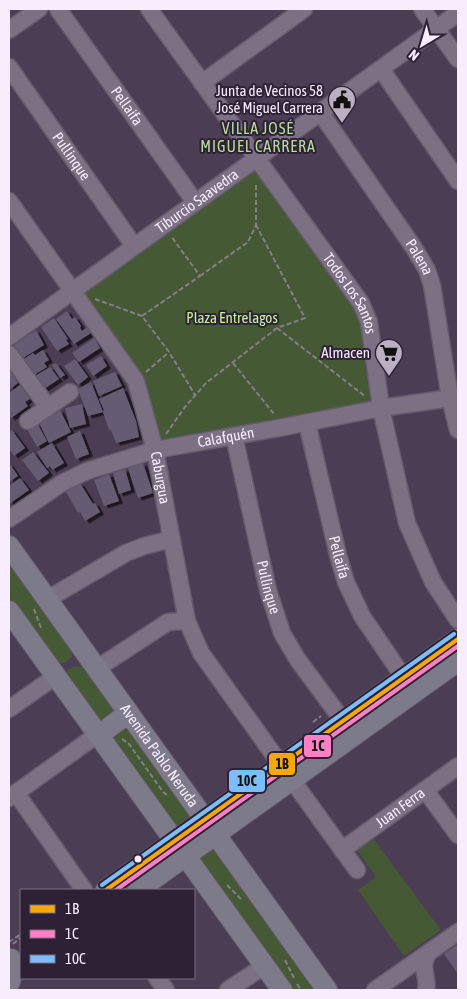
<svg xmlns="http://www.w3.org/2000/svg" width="467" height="999" font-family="'Asap Condensed',sans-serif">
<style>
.green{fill:#445934}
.building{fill:#655c73;filter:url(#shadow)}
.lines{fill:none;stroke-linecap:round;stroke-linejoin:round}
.minor-casing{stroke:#655a6b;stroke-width:19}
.major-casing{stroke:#655a6b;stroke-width:22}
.path{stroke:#867d8b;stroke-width:2;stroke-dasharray:5 2.5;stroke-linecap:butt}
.minor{stroke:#7b7182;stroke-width:16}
.major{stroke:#7d7b89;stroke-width:20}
.bus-1-casing{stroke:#2e2135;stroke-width:8}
.bus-2-casing{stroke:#2e2135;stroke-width:8}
.bus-3-casing{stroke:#2e2135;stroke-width:8}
.bus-1{stroke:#f7a806;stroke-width:4}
.bus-2{stroke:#ff80c5;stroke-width:4}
.bus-3{stroke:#7abffc;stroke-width:4}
.bus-dot{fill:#f7edfd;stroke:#2e2135;stroke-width:2}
.labels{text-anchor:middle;stroke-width:4;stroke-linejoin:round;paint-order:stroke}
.poi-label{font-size:15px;fill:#f7edfd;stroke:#2e2135;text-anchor:end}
.street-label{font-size:15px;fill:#f7edfd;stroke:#2e2135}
.park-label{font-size:15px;fill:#c0f797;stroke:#2e2135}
.neighbourhood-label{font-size:16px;letter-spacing:1px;fill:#b7df9b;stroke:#2e2135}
.line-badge{stroke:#2e2135;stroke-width:2}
.pale-badge-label{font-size:14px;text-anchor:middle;font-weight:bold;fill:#111}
</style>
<defs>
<filter id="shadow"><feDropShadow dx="4" dy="2.5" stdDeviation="0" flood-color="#0009"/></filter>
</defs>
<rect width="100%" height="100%" fill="#4b3d53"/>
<g class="green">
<path d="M 254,166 L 355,303 L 364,324 L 374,403 L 159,443 L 81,292 Z"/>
<path d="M 9,559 L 73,648 L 72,657 L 65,663 L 56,663 L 9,597 Z"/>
<path d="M 74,666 L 89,668 L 191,817 L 185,827 L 174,827 L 66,677 L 67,671 Z"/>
<path d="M 372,837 L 441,930 L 404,956 L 358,890 L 376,877 L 357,850 Z"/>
<path d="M 215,842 L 319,990 L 289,990 L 194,858 Z"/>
</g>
<g class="building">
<path d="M 67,311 L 72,319 L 75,317 L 81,326 L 80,328 L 82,331 L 90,325 L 94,331 L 74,344 L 56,319 Z"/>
<path d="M 54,318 L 68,339 L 66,340 L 69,344 L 57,351 L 41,327 Z"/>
<path d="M 36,330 L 44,345 L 23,358 L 14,345 Z"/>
<path d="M 94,338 L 100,348 L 79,362 L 72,353 Z"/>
<path d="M 43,350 L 49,360 L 44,363 L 47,367 L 34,375 L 24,359 L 33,353 L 35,355 Z"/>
<path d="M 101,356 L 107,366 L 93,376 L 86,365 Z"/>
<path d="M 75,359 L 88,377 L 78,385 L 64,366 Z"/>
<path d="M 9,360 L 14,367 L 10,370 L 18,383 L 9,390 Z"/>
<path d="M 56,363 L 65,375 L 60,378 L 52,365 Z"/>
<path d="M 50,367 L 59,379 L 44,389 L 35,376 Z"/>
<path d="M 115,372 L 122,386 L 99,396 L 93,381 Z"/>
<path d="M 91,382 L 103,412 L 88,416 L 78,389 Z"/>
<path d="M 20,385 L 30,399 L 25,402 L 28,406 L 11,418 L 9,415 L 9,393 Z"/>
<path d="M 123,388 L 136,421 L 139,437 L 116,443 L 111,430 L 109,430 L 103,412 L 104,410 L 99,399 Z"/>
<path d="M 82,404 L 86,424 L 70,428 L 65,408 Z"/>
<path d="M 60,410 L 71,432 L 49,443 L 38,421 Z"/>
<path d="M 37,423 L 47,441 L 37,447 L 27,429 Z"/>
<path d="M 12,430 L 25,448 L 14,456 L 9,449 L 9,432 Z"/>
<path d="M 80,431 L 89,454 L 76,459 L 67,437 Z"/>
<path d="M 52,443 L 64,463 L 52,470 L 50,466 L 47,468 L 37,452 Z"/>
<path d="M 33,452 L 49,473 L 38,481 L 22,460 Z"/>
<path d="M 9,463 L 18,476 L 9,482 Z"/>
<path d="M 143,463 L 153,493 L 138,498 L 128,468 Z"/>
<path d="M 125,469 L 131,490 L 119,494 L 113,473 Z"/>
<path d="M 109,474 L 119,501 L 104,506 L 94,480 Z"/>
<path d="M 20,478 L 29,490 L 9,504 L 9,486 Z"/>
<path d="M 80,483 L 93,504 L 95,503 L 100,512 L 85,521 L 80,512 L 78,513 L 66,492 Z"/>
<path d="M 458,944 L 458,974 L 444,954 Z"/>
</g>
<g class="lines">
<defs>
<g id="minor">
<path id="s1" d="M 58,9 L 195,202"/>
<path id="s2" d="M 149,9 L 361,303 L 369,322 L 381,408 L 407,523 L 433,582 L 458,620"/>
<path d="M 422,9 L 458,59"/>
<path d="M 9,30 L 39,9"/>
<path id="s3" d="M 9,67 L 134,246"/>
<path d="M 381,69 L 458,181"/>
<path d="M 202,83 L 304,9"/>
<path id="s4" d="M 320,112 L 414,248 L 427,270 L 432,285 L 450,398 L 458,430"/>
<path id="s5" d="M 9,201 L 136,381 L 155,450 L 187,621 L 201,653 L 281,765"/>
<path id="s6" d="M 9,337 L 458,13"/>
<path d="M 9,354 L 48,407"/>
<path d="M 28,421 L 70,392"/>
<path id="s7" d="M 307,423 L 338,555 L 346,582 L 362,616 L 404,678"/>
<path id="s8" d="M 234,436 L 268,590 L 282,633 L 298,660 L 343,721"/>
<path id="s9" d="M 9,519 L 62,483 L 87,471 L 155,450 L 284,427 L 381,408 L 458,397"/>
<path d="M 46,600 L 126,553 L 144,546 L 172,539"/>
<path d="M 96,669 L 168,622 L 187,621"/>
<path d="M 9,709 L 56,676"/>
<path d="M 292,780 L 357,870"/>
<path d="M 425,790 L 458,835"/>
<path d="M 16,793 L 84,890"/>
<path d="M 9,798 L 98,734"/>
<path id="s10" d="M 342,850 L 458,766"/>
<path d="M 157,978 L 166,990"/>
<path d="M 228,990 L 264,966"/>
<path d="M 375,990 L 458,932"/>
<path d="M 426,990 C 429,976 419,969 428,953"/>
</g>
<g id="major">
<path id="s11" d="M 9,546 L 327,990"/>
<path d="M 9,611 L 282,990"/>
<path d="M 99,735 L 123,717 L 132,719"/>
<path d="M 106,890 L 458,639"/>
<path d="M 138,890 L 458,661"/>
<path d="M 10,982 L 12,971 L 11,959"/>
</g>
</defs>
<use href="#minor" class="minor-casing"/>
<use href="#major" class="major-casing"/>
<g class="path">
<path d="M 200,276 L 248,242 L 256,225 L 256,183"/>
<path d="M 95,299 L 142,316 L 169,352 L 195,395"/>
<path d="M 142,316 L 200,276 L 171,236"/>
<path d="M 277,328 L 366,397"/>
<path d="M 233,363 L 274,414"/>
<path d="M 146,372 L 169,352"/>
<path d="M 166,434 L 185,407 L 206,383 L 277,328 L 305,318 L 256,225"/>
<path d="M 34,609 L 41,628"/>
<path d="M 313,722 L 321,716"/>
<path d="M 122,739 L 129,744 L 163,792 L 167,795"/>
<path d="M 227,885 L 241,899"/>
<path d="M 9,942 L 21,934"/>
<path d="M 13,944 L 21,937"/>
<path d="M 285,960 L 294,978"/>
<path d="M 297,984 L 301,990"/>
</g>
<use href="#minor" class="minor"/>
<use href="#major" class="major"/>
<defs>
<path id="bus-1" d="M 106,890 L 458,639"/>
<path id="bus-2" d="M 116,890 L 458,646"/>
<path id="bus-3" d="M 102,885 L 454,634"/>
</defs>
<use href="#bus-1" class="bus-1-casing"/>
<use href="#bus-2" class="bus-2-casing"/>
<use href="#bus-3" class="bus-3-casing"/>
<use href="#bus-1" class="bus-1"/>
<use href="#bus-2" class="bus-2"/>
<use href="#bus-3" class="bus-3"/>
</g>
<defs>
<symbol id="civic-pin" viewBox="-11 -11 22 30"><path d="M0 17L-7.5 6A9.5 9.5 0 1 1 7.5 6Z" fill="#bbafc2" stroke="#2e2135"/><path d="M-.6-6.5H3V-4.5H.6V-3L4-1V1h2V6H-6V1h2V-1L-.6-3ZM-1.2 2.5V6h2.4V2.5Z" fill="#111"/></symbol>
<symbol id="supermarket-pin" viewBox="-11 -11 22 30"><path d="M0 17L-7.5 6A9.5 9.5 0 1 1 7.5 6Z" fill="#bbafc2" stroke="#2e2135"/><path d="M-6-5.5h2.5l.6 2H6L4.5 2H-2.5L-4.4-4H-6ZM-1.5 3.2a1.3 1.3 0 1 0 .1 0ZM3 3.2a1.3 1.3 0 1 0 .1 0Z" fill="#111"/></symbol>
</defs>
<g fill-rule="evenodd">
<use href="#civic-pin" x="326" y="84" width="32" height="43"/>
<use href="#supermarket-pin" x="373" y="337" width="32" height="43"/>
</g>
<circle class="bus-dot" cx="138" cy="859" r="4.5"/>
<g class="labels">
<g class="poi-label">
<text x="323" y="96">Junta de Vecinos 58<tspan x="323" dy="17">José Miguel Carrera</tspan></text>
<text x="370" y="358">Almacen</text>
</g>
<g class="street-label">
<text dy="5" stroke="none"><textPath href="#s1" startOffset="119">Pellaifa</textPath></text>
<text dy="5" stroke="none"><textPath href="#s3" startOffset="109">Pullinque</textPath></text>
<text dy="5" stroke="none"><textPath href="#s6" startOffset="232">Tiburcio Saavedra</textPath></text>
<text dy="5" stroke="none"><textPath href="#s4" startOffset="176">Palena</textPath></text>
<text dy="5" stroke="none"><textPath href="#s2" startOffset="349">Todos Los Santos</textPath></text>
<text dy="5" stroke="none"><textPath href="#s9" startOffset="235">Calafquén</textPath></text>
<text dy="5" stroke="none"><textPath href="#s5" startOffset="320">Caburgua</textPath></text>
<text dy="5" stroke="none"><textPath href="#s7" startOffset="138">Pellaifa</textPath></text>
<text dy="5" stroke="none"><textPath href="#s8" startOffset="155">Pullinque</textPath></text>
<text dy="5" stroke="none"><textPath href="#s11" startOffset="258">Avenida Pablo Neruda</textPath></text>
<text dy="5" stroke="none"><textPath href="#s10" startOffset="72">Juan Ferra</textPath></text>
</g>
<g class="park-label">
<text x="232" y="323">Plaza Entrelagos</text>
</g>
<g class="neighbourhood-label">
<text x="258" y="134">VILLA JOSÉ<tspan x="258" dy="18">MIGUEL CARRERA</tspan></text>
</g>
</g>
<g class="line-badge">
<rect x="303" y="734" width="29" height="24" rx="5" fill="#ff80c5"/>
<rect x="268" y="752" width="28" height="24" rx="5" fill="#f7a806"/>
<rect x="228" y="769" width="38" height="24" rx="5" fill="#7abffc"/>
</g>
<g class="pale-badge-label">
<text x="318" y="751">1C</text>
<text x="282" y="769">1B</text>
<text x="247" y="786">10C</text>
</g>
<rect width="467" height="999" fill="none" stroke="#f7edfd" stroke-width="20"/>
<rect x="20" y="889" width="175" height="90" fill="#2e2135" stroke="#7e7385"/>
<rect x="30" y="905" width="25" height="8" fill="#f7a806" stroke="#7e7385"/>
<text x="65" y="914" font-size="15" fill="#f7edfd">1B</text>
<rect x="30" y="930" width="25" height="8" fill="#ff80c5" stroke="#7e7385"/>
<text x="65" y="939" font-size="15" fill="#f7edfd">1C</text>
<rect x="30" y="955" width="25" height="8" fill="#7abffc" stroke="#7e7385"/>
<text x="65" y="964" font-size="15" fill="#f7edfd">10C</text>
<g transform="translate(422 45) rotate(218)" stroke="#2e2135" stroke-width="4" paint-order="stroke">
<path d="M0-4L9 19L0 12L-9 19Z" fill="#f7edfd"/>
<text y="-8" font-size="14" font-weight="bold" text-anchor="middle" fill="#f7edfd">N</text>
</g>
</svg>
